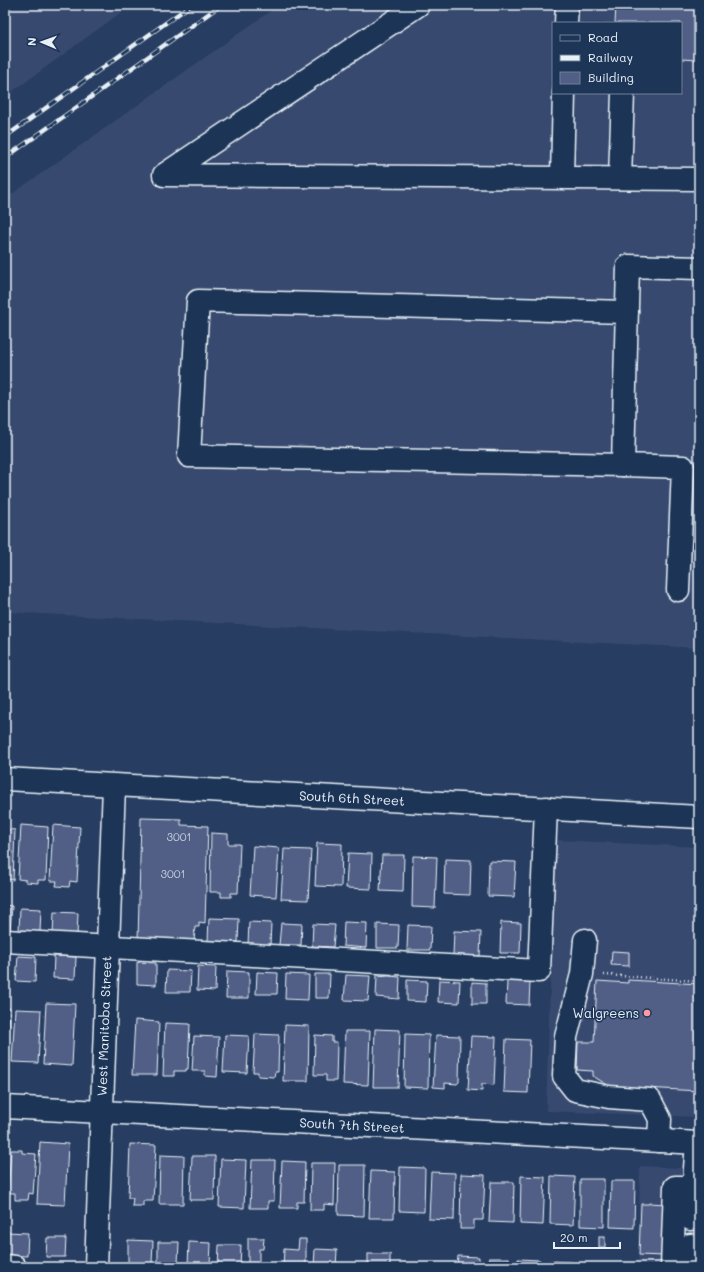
<svg xmlns="http://www.w3.org/2000/svg" width="704" height="1272" font-family="Mali,sans-serif">
<style>
.built{fill:#384a6f;fill-rule:evenodd}
.building{fill:#515f87;stroke:#e8f1f8}
.lines{fill:none;stroke-linecap:round;stroke-linejoin:round}
.minor-casing{stroke:#e8f1f8;stroke-width:25}
.path{stroke:#e8f1f8;stroke-width:2.5;stroke-dasharray:1 3;stroke-linecap:butt}
.minor{stroke:#1d3557;stroke-width:22}
.rail-casing{stroke:#e8f1f8;stroke-width:4.5}
.rail{stroke:#1d3557;stroke-width:3;stroke-dasharray:9;stroke-linecap:butt}
.poi-dot{fill:#ff9aa2;stroke:#1d3557;stroke-width:1.5}
.labels{text-anchor:middle;stroke-width:3;stroke-linejoin:round;paint-order:stroke}
.number-label{font-size:11px;fill:#c2ccdc}
.street-label{font-size:13px;fill:#e8f1f8;stroke:#1d3557}
.poi-label{font-size:13px;fill:#e8f1f8;stroke:#1d3557;text-anchor:end}
</style>
<rect width="100%" height="100%" fill="#273d61"/>
<filter id="ink" filterUnits="userSpaceOnUse"><feTurbulence type="fractalNoise" baseFrequency=".025" numOctaves="2"/><feDisplacementMap in="SourceGraphic" scale="8" xChannelSelector="R" yChannelSelector="G"/><feConvolveMatrix kernelMatrix="1 2 1 2 8 2 1 2 1" color-interpolation-filters="sRGB"/></filter>
<g filter="url(#ink)">
<g class="built">
<path d="M 5,5 L 131,5 L 5,97 Z"/>
<path d="M 279,5 L 699,5 L 699,648 L 5,612 L 5,199 ZM 553,23 L 681,23 L 681,93 L 553,93 Z"/>
<path d="M 555,840 L 699,847 L 699,1117 L 546,1111 Z"/>
<path d="M 640,1166 L 699,1169 L 699,1267 L 638,1267 Z"/>
</g>
<g class="building">
<path d="M 616,5 L 699,5 L 699,60 L 681,59 L 681,23 L 615,23 Z"/>
<path d="M 141,818 L 181,819 L 181,825 L 208,826 L 205,923 L 199,922 L 199,927 L 195,927 L 194,942 L 138,941 Z"/>
<path d="M 21,825 L 48,827 L 46,880 L 38,880 L 38,883 L 26,882 L 26,880 L 18,879 Z"/>
<path d="M 53,825 L 80,827 L 77,882 L 70,881 L 69,887 L 56,886 L 57,881 L 50,881 Z"/>
<path d="M 5,829 L 15,830 L 13,880 L 7,879 L 6,885 Z"/>
<path d="M 211,833 L 228,834 L 228,844 L 240,844 L 238,893 L 231,893 L 231,897 L 221,897 L 221,892 L 210,892 Z"/>
<path d="M 317,843 L 342,844 L 341,887 L 315,886 Z"/>
<path d="M 253,846 L 279,848 L 276,897 L 250,895 Z"/>
<path d="M 284,849 L 311,850 L 308,900 L 281,899 Z"/>
<path d="M 348,853 L 372,854 L 371,889 L 346,888 Z"/>
<path d="M 382,855 L 404,855 L 403,892 L 380,891 Z"/>
<path d="M 413,856 L 437,857 L 435,908 L 412,907 Z"/>
<path d="M 445,859 L 471,860 L 470,895 L 444,894 Z"/>
<path d="M 489,861 L 516,862 L 514,897 L 488,896 Z"/>
<path d="M 5,905 L 12,906 L 10,931 L 5,931 Z"/>
<path d="M 20,908 L 41,909 L 40,932 L 19,931 Z"/>
<path d="M 54,912 L 78,913 L 77,936 L 53,935 Z"/>
<path d="M 209,918 L 239,919 L 238,942 L 208,941 Z"/>
<path d="M 249,922 L 271,923 L 270,945 L 248,944 Z"/>
<path d="M 344,922 L 367,923 L 366,948 L 343,946 Z"/>
<path d="M 501,922 L 521,923 L 520,953 L 500,953 Z"/>
<path d="M 281,923 L 302,924 L 301,945 L 279,945 Z"/>
<path d="M 313,924 L 335,925 L 333,947 L 312,946 Z"/>
<path d="M 377,924 L 399,925 L 398,948 L 377,948 Z"/>
<path d="M 408,925 L 431,926 L 430,950 L 407,950 Z"/>
<path d="M 454,931 L 481,932 L 480,956 L 453,955 Z"/>
<path d="M 612,951 L 629,952 L 629,966 L 611,965 Z"/>
<path d="M 18,956 L 36,957 L 35,982 L 16,981 Z"/>
<path d="M 54,956 L 76,957 L 75,979 L 53,978 Z"/>
<path d="M 137,962 L 156,963 L 156,985 L 137,984 Z"/>
<path d="M 198,966 L 216,967 L 215,991 L 197,990 Z"/>
<path d="M 167,970 L 191,971 L 190,992 L 166,992 Z"/>
<path d="M 227,971 L 249,972 L 249,998 L 226,998 Z"/>
<path d="M 257,972 L 278,973 L 277,994 L 256,994 Z"/>
<path d="M 286,974 L 309,975 L 308,1000 L 285,999 Z"/>
<path d="M 315,974 L 330,974 L 329,998 L 315,998 Z"/>
<path d="M 346,975 L 370,976 L 368,1001 L 344,1000 Z"/>
<path d="M 377,975 L 400,977 L 399,999 L 376,997 Z"/>
<path d="M 407,980 L 427,981 L 426,1002 L 407,1001 Z"/>
<path d="M 439,980 L 460,981 L 459,1003 L 438,1002 Z"/>
<path d="M 628,980 L 699,984 L 699,1091 L 609,1086 L 593,1076 L 593,1071 L 577,1070 L 578,1042 L 594,1042 L 597,981 L 628,983 Z"/>
<path d="M 507,981 L 530,982 L 529,1005 L 506,1004 Z"/>
<path d="M 472,982 L 486,983 L 486,1004 L 472,1004 Z"/>
<path d="M 46,1003 L 75,1004 L 72,1066 L 43,1064 Z"/>
<path d="M 5,1008 L 10,1008 L 7,1060 L 5,1060 Z"/>
<path d="M 15,1009 L 41,1010 L 38,1063 L 12,1062 Z"/>
<path d="M 135,1020 L 159,1022 L 157,1075 L 132,1075 Z"/>
<path d="M 165,1023 L 190,1024 L 188,1069 L 186,1069 L 186,1071 L 174,1071 L 174,1076 L 163,1076 Z"/>
<path d="M 285,1025 L 309,1026 L 308,1081 L 283,1081 Z"/>
<path d="M 375,1029 L 400,1030 L 398,1087 L 373,1087 Z"/>
<path d="M 345,1031 L 370,1031 L 368,1085 L 343,1084 Z"/>
<path d="M 255,1034 L 279,1035 L 278,1072 L 275,1072 L 274,1077 L 258,1076 L 258,1072 L 253,1072 Z"/>
<path d="M 405,1034 L 429,1035 L 428,1088 L 404,1087 Z"/>
<path d="M 225,1035 L 249,1036 L 247,1073 L 223,1072 Z"/>
<path d="M 315,1035 L 332,1036 L 332,1042 L 337,1042 L 336,1081 L 326,1081 L 326,1075 L 314,1075 Z"/>
<path d="M 436,1035 L 460,1036 L 459,1082 L 457,1084 L 445,1083 L 445,1088 L 433,1087 Z"/>
<path d="M 194,1036 L 219,1037 L 217,1077 L 205,1076 L 205,1071 L 192,1071 Z"/>
<path d="M 471,1036 L 496,1037 L 494,1085 L 482,1084 L 482,1091 L 468,1090 Z"/>
<path d="M 506,1039 L 530,1040 L 528,1093 L 504,1092 Z"/>
<path d="M 40,1142 L 68,1144 L 65,1205 L 37,1204 Z"/>
<path d="M 130,1144 L 156,1145 L 153,1201 L 143,1201 L 143,1206 L 132,1206 L 133,1198 L 128,1198 Z"/>
<path d="M 11,1150 L 22,1150 L 22,1153 L 36,1154 L 33,1194 L 29,1193 L 28,1200 L 15,1200 L 15,1193 L 8,1193 Z"/>
<path d="M 160,1155 L 184,1156 L 183,1204 L 159,1204 Z"/>
<path d="M 192,1156 L 215,1156 L 214,1200 L 190,1200 Z"/>
<path d="M 221,1159 L 246,1160 L 244,1208 L 219,1207 Z"/>
<path d="M 252,1160 L 275,1160 L 274,1201 L 268,1201 L 268,1208 L 250,1208 Z"/>
<path d="M 282,1161 L 305,1162 L 304,1202 L 297,1202 L 297,1208 L 280,1208 Z"/>
<path d="M 311,1163 L 335,1163 L 334,1205 L 324,1204 L 324,1210 L 310,1210 Z"/>
<path d="M 339,1165 L 365,1165 L 364,1216 L 338,1215 Z"/>
<path d="M 400,1167 L 425,1168 L 424,1212 L 399,1211 Z"/>
<path d="M 371,1171 L 395,1172 L 394,1218 L 369,1218 Z"/>
<path d="M 431,1172 L 455,1173 L 454,1220 L 429,1219 Z"/>
<path d="M 461,1174 L 485,1175 L 483,1220 L 474,1220 L 474,1229 L 460,1229 Z"/>
<path d="M 521,1176 L 545,1177 L 543,1225 L 520,1224 Z"/>
<path d="M 551,1176 L 575,1177 L 573,1225 L 550,1224 Z"/>
<path d="M 580,1179 L 604,1179 L 604,1227 L 580,1226 Z"/>
<path d="M 611,1181 L 635,1181 L 634,1228 L 610,1227 Z"/>
<path d="M 491,1182 L 514,1182 L 513,1223 L 489,1222 Z"/>
<path d="M 649,1203 L 667,1204 L 664,1256 L 639,1255 L 641,1204 L 649,1204 Z"/>
<path d="M 7,1232 L 28,1233 L 27,1256 L 6,1255 Z"/>
<rect x="599" y="1237" width="6" height="10"/>
<path d="M 47,1238 L 66,1238 L 65,1257 L 46,1257 Z"/>
<path d="M 248,1238 L 264,1238 L 263,1249 L 259,1249 L 259,1267 L 248,1267 Z"/>
<path d="M 299,1239 L 306,1239 L 306,1267 L 283,1267 L 284,1249 L 298,1250 Z"/>
<path d="M 128,1240 L 153,1241 L 152,1264 L 128,1263 Z"/>
<path d="M 158,1242 L 179,1242 L 178,1264 L 158,1264 Z"/>
<path d="M 189,1242 L 211,1243 L 210,1266 L 188,1265 Z"/>
<path d="M 219,1245 L 241,1245 L 240,1267 L 218,1267 Z"/>
<path d="M 315,1249 L 337,1250 L 336,1267 L 314,1267 Z"/>
<rect x="368" y="1254" width="22" height="13"/>
<path d="M 458,1256 L 479,1257 L 479,1267 L 457,1267 Z"/>
<rect x="489" y="1258" width="20" height="9"/>
<path d="M 518,1259 L 540,1260 L 539,1267 L 518,1267 Z"/>
<path d="M 550,1261 L 571,1262 L 571,1267 L 549,1267 Z"/>
</g>
<g class="lines">
<defs>
<g id="minor">
<path d="M 418,5 L 164,175 L 699,179"/>
<path d="M 566,23 L 567,5"/>
<path d="M 562,177 L 564,93"/>
<path d="M 620,178 L 623,93"/>
<path d="M 623,465 L 189,456 L 198,301 L 627,312"/>
<path d="M 678,590 L 683,467 L 623,465 L 628,266 L 699,268"/>
<path d="M 5,779 L 699,817"/>
<path d="M 585,940 L 582,974 L 566,1037 L 564,1076 L 575,1090 L 609,1097 L 650,1100 L 660,1119 L 659,1141"/>
<path d="M 5,941 L 539,971 L 546,808"/>
<path d="M 5,1107 L 699,1143"/>
<path d="M 691,1219 L 697,1143"/>
<path d="M 5,1266 L 15,1267"/>
<path d="M 96,1267 L 114,786"/>
<path d="M 672,1267 L 675,1187 L 699,1187"/>
<path d="M 689,1267 L 690,1245"/>
</g>
</defs>
<use href="#minor" class="minor-casing"/>
<path class="path" d="M 604,975 L 699,981"/>
<use href="#minor" class="minor"/>
<defs>
<g id="rail">
<path d="M 5,137 L 191,5"/>
<path d="M 5,158 L 221,5"/>
</g>
</defs>
<use href="#rail" class="rail-casing"/>
<use href="#rail" class="rail"/>
</g>
</g>
<circle class="poi-dot" cx="647" cy="1013" r="4"/>
<g class="labels">
<g class="number-label">
<text x="179" y="841">3001</text>
<text x="173" y="878">3001</text>
</g>
<g class="street-label">
<text transform="translate(352 798) rotate(3)" y="5">South 6th Street</text>
<text transform="translate(104 1026) rotate(-88)" y="5">West Manitoba Street</text>
<text transform="translate(352 1125) rotate(3)" y="5">South 7th Street</text>
</g>
<g class="poi-label">
<text x="639" y="1018">Walgreens</text>
</g>
</g>
<rect width="704" height="1272" fill="none" stroke="#1d3557" stroke-width="20"/>
<rect x="10" y="10" width="684" height="1252" fill="none" stroke="#e8f1f8" stroke-width="1.5" filter="url(#ink)"/>
<rect x="552" y="22" width="130" height="72" fill="#1d3557" stroke="#6e8097"/>
<rect x="560" y="35" width="20" height="6" fill="#1d3557" stroke="#6e8097"/>
<text x="588" y="42" font-size="12" fill="#e8f1f8">Road</text>
<rect x="560" y="55" width="20" height="6" fill="#e8f1f8" stroke="#6e8097"/>
<text x="588" y="62" font-size="12" fill="#e8f1f8">Railway</text>
<rect x="560" y="72" width="20" height="12" fill="#515f87" stroke="#6e8097"/>
<text x="588" y="82" font-size="12" fill="#e8f1f8">Building</text>
<g transform="translate(42 42) rotate(272)" stroke="#1d3557" stroke-width="3" paint-order="stroke">
<path d="M0-3L7 15L0 10L-7 15Z" fill="#e8f1f8"/>
<text y="-6" font-size="11" font-weight="bold" text-anchor="middle" fill="#e8f1f8">N</text>
</g>
<path d="M554 1242v6h66v-6" fill="none" stroke="#e8f1f8" stroke-width="2"/>
<text x="560" y="1242" font-size="12" fill="#e8f1f8" stroke="#1d3557" stroke-width="3" paint-order="stroke">20 m</text>
</svg>
